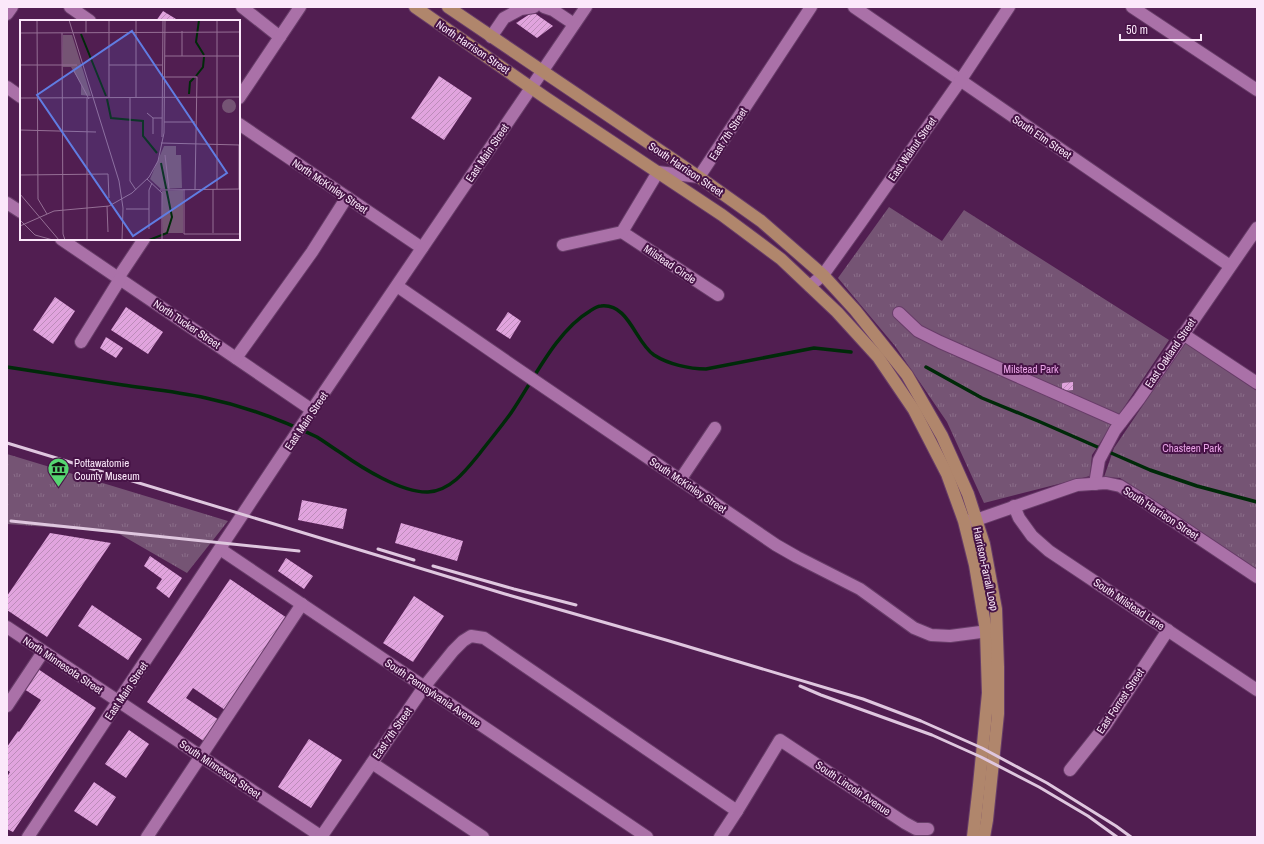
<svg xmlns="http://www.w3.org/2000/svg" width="1264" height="844" font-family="'Archivo Narrow',sans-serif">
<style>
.park{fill:url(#park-tufts)}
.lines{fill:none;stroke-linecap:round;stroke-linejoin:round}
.stream{stroke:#002a09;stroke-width:3.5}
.building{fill:url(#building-hatch)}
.minor-casing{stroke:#683d69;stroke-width:14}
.major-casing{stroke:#683d69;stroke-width:14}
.minor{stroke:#aa71a8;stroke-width:12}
.major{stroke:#b0866c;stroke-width:12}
.rail{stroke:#dfc7df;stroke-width:3}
.labels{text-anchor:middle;stroke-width:4;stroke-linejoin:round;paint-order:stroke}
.street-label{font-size:11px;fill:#fbe8fa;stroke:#461346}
.park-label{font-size:11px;fill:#e9a2e6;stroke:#461346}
.poi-label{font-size:11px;fill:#fbe8fa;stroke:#461346;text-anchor:start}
.inset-river{fill:none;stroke:#002a09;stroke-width:2}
.inset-road{fill:none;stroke:#956f95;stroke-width:1}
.view{fill:#607ce2;fill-opacity:0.15;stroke:#607ce2;stroke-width:2}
.inset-edge{fill:none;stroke:#fbe8fa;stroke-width:2}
</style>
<defs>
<pattern id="park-tufts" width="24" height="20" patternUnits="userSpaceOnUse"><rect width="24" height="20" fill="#755474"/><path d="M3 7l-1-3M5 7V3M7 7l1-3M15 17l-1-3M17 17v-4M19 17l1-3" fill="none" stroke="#8a6d89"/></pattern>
<pattern id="building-hatch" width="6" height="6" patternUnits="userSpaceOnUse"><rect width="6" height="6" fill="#e1a4de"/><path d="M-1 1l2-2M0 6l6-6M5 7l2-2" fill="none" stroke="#bc8cb9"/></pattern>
</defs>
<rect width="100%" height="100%" fill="#511e51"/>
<g class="park">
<path d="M 889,207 L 942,241 L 964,210 L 1169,340 L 1092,455 L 1090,476 L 984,503 L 947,422 L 895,346 L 838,278 Z"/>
<path d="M 1185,343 L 1257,391 L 1257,569 L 1120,478 L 1104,477 L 1114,448 Z"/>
<path d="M 7,454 L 228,521 L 187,573 L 116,532 L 7,524 Z"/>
</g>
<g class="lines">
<g class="stream">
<path d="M 7,367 C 46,373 84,379 123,385 C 151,389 179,392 206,398 C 244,406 282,420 317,437 C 325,442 333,448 341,453 C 362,468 402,493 428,492 C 451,491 467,469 480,453 C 490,440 501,427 511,413 C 533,381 556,331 590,311 C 593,309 597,306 601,306 C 629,303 635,342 654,355 C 668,364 689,369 706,369 L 814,348 L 851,352"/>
<path d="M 926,367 L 982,398 L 1038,421 L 1150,470 L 1197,486 L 1257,502"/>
</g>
</g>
<g class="building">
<path d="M 163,11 L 176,19 L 174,21 L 156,21 Z"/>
<path d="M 533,12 L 553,26 L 537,38 L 516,23 Z"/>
<path d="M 439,76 L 472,98 L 444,140 L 411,118 Z"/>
<path d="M 55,297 L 75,311 L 53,344 L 33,330 Z"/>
<path d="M 126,307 L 163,332 L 148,354 L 111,330 Z"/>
<path d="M 508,312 L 521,321 L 510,339 L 496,330 Z"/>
<path d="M 106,337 L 123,348 L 116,358 L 100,348 Z"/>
<path d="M 1073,382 L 1073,390 L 1062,391 L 1062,383 Z"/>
<path d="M 302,500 L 347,509 L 343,529 L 298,520 Z"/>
<path d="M 401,523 L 463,541 L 457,561 L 395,543 Z"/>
<path d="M 50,533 L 111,543 L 47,637 L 7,610 L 7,596 Z"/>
<path d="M 150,556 L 182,578 L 169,598 L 156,588 L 162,579 L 144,566 Z"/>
<path d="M 286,558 L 313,576 L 304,589 L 278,571 Z"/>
<path d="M 230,579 L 287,618 L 225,710 L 193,688 L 186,698 L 219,720 L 205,742 L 147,702 Z"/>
<path d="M 414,596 L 444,616 L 413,662 L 383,643 Z"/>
<path d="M 92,605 L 142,639 L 128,660 L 78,626 Z"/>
<path d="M 38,669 L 96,708 L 13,832 L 7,829 L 7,777 L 10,772 L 7,770 L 7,747 L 18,731 L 19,732 L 41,700 L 24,689 Z"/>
<path d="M 129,730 L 149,744 L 126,778 L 105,764 Z"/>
<path d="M 309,739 L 342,760 L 311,808 L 278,787 Z"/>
<path d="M 94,782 L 116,797 L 97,826 L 74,811 Z"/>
</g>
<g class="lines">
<defs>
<g id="minor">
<path d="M 70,7 L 90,21"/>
<path d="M 242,7 L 280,37"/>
<path d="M 544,7 L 553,10 L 574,24"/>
<path d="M 854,7 L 1230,266"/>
<path d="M 1132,7 L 1257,90"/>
<path d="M 7,14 L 12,7"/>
<path d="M 491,37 L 504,18 L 521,9 L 534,7"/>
<path d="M 7,87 L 21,97"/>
<path d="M 239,98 L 300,7"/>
<path d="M 239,124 L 422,248"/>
<path d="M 7,203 L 21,212"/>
<path d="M 622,232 L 718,295"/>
<path d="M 61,239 L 312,410"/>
<path d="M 563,245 L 622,232 L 658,172 L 699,177 L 811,7"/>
<path d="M 118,278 L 144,239"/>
<path d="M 397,286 L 516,368 L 776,545 L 797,557 L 860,589 L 914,628 L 931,635 L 950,636 L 996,630"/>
<path d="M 810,286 L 823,275 L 861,222 L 960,81 L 1009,7"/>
<path d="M 899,313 L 918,331 L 940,342 L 1121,422"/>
<path d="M 1183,334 L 1257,383"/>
<path d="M 81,342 L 120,279"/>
<path d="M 236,358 L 312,252 L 347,197"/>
<path d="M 680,480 L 715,428"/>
<path d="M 1095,484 L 1099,460 L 1115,430 L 1139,399 L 1257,228"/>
<path d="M 1014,506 L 1019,518 L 1032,536 L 1049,551 L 1257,690"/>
<path d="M 966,521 L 976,520 L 1077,485 L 1106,483 L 1120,486 L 1136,496 L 1257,577"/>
<path d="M 220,549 L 647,837"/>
<path d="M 7,627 L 322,837"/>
<path d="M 7,706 L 43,652"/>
<path d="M 372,763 L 483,837"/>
<path d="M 1070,770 L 1105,726 L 1168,630"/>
<path d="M 28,837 L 312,410 L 586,7"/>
<path d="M 147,837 L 302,604"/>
<path d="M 321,837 L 424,687 L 453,651 L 463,641 L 471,636 L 484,638 L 737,811"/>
<path d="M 720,837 L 737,811 L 780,740 L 905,823 L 916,829 L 928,829"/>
</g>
<g id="major">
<path d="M 415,7 L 546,98 L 722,215 L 781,259 L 837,312 L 878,357 L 914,410 L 947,474 L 964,521 L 975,565 L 986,631 L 988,693 L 979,785 L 973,837"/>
<path d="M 448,7 L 699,177 L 761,221 L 823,275 L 855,310 L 907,375 L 942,436 L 968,494 L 984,544 L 996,609 L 998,667 L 998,714 L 987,820 L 984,837"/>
</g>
</defs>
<use href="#minor" class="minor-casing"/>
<use href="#major" class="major-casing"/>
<use href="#minor" class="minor"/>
<use href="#major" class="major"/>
<g class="rail">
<path d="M 7,443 L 505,594 L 666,640 L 863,699 L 921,721 L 982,748 L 1047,783 L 1116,826 L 1131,837"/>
<path d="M 11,521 L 299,551"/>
<path d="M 378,549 L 414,560"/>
<path d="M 433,566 L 514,589 L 576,605"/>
<path d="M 800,686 L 821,695 L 932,735 L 981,757 L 1039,787 L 1088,816 L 1117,837"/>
</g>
</g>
<defs>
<symbol id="museum-pin" viewBox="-11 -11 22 30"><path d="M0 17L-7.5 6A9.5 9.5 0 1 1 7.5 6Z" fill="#56d671" stroke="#461346"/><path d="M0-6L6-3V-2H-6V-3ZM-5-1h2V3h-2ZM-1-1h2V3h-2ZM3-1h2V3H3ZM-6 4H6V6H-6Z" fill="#111"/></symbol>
</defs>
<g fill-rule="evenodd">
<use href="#museum-pin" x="46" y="456" width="25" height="34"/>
</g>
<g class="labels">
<g class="street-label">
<text transform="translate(473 47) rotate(34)" y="4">North Harrison Street</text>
<text transform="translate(728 134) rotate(-57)" y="4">East 7th Street</text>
<text transform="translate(1042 137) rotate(34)" y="4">South Elm Street</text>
<text transform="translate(912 149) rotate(-55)" y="4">East Walnut Street</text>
<text transform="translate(487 153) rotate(-56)" y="4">East Main Street</text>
<text transform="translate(686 169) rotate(34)" y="4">South Harrison Street</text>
<text transform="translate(330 186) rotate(34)" y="4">North McKinley Street</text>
<text transform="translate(670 264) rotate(34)" y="4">Milstead Circle</text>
<text transform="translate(187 324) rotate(34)" y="4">North Tucker Street</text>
<text transform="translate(1170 353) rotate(-56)" y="4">East Oakland Street</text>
<text transform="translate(306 421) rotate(-56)" y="4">East Main Street</text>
<text transform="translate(688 485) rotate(34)" y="4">South McKinley Street</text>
<text transform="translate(1161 513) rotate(33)" y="4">South Harrison Street</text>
<text transform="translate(986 569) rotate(78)" y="4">Harrison-Farrall Loop</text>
<text transform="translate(1129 604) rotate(34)" y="4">South Milstead Lane</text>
<text transform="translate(63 665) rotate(34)" y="4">North Minnesota Street</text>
<text transform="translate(126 691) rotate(-56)" y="4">East Main Street</text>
<text transform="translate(433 693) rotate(34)" y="4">South Pennsylvania Avenue</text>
<text transform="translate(1120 701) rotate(-56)" y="4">East Forrest Street</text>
<text transform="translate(392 733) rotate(-55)" y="4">East 7th Street</text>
<text transform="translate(220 769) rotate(34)" y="4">South Minnesota Street</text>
<text transform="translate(853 788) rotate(34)" y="4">South Lincoln Avenue</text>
</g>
<g class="park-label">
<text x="1031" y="373">Milstead Park</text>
<text x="1192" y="452">Chasteen Park</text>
</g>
<g class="poi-label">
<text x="74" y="467">Pottawatomie<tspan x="74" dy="13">County Museum</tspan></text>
</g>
</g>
<g transform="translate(20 20)">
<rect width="220" height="220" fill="#511e51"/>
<path d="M 43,15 L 52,15 L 71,76 L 61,75 L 61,64 L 51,47 L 43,47 ZM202 86a7 7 0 1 1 14 0a7 7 0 1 1-14 0ZM 144,126 L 156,126 L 156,135 L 161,135 L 162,168 L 141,169 L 130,159 ZM 163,170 L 163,213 L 143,213 L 142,171 Z" fill="#755474"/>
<path class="inset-river" d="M 179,0 L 176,22 L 184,35M 61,14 L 86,76M 176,56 L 183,47 L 184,37M 169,74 L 170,62 L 174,58M 87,79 L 91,98 L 123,101 L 123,116 L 137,133M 129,220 L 147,213 L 152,197 L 141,143"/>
<path class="inset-road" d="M 17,0 L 18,179 L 27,194M 49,0 L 99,161 L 103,188 L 102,220M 66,0 L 66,13M 162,11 L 162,36M 0,13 L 220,12M 42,13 L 43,214 L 45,220M 145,36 L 220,36M 0,45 L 57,45M 89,45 L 142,45M 54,51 L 69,79M 143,57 L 177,57 L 175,169M 67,77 L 67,220M 89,77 L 89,0M 110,77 L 110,161 L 116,170M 116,77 L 116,0M 0,78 L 220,77M 127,93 L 133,98 L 142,98M 133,98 L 133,114M 144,102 L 175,102M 0,110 L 76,112M 142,117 L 143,0M 141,123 L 220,125M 145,135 L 149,169M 0,155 L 88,154 L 89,178M 127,159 L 142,173 L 142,220M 164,169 L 164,214 L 220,214M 197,169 L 197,0M 219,169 L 219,125M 140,170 L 220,169M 0,174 L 39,220M 87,186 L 88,212M 106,189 L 129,189M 0,200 L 15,215 L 33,220M 0,206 L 34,191 L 89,186 L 112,173 L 129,157 L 138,141 L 144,113 L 145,0M 129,209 L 129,170 L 132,163M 193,213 L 193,169"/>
<path class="view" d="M 112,11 L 207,153 L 113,216 L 17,75 Z"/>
<rect width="220" height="220" class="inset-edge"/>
</g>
<rect width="1264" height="844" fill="none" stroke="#fbe8fa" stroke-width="16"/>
<path d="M1120 34v6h81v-6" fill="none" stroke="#fbe8fa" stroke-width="2"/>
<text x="1126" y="34" font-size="12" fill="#fbe8fa" stroke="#461346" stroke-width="3" paint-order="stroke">50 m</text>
</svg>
